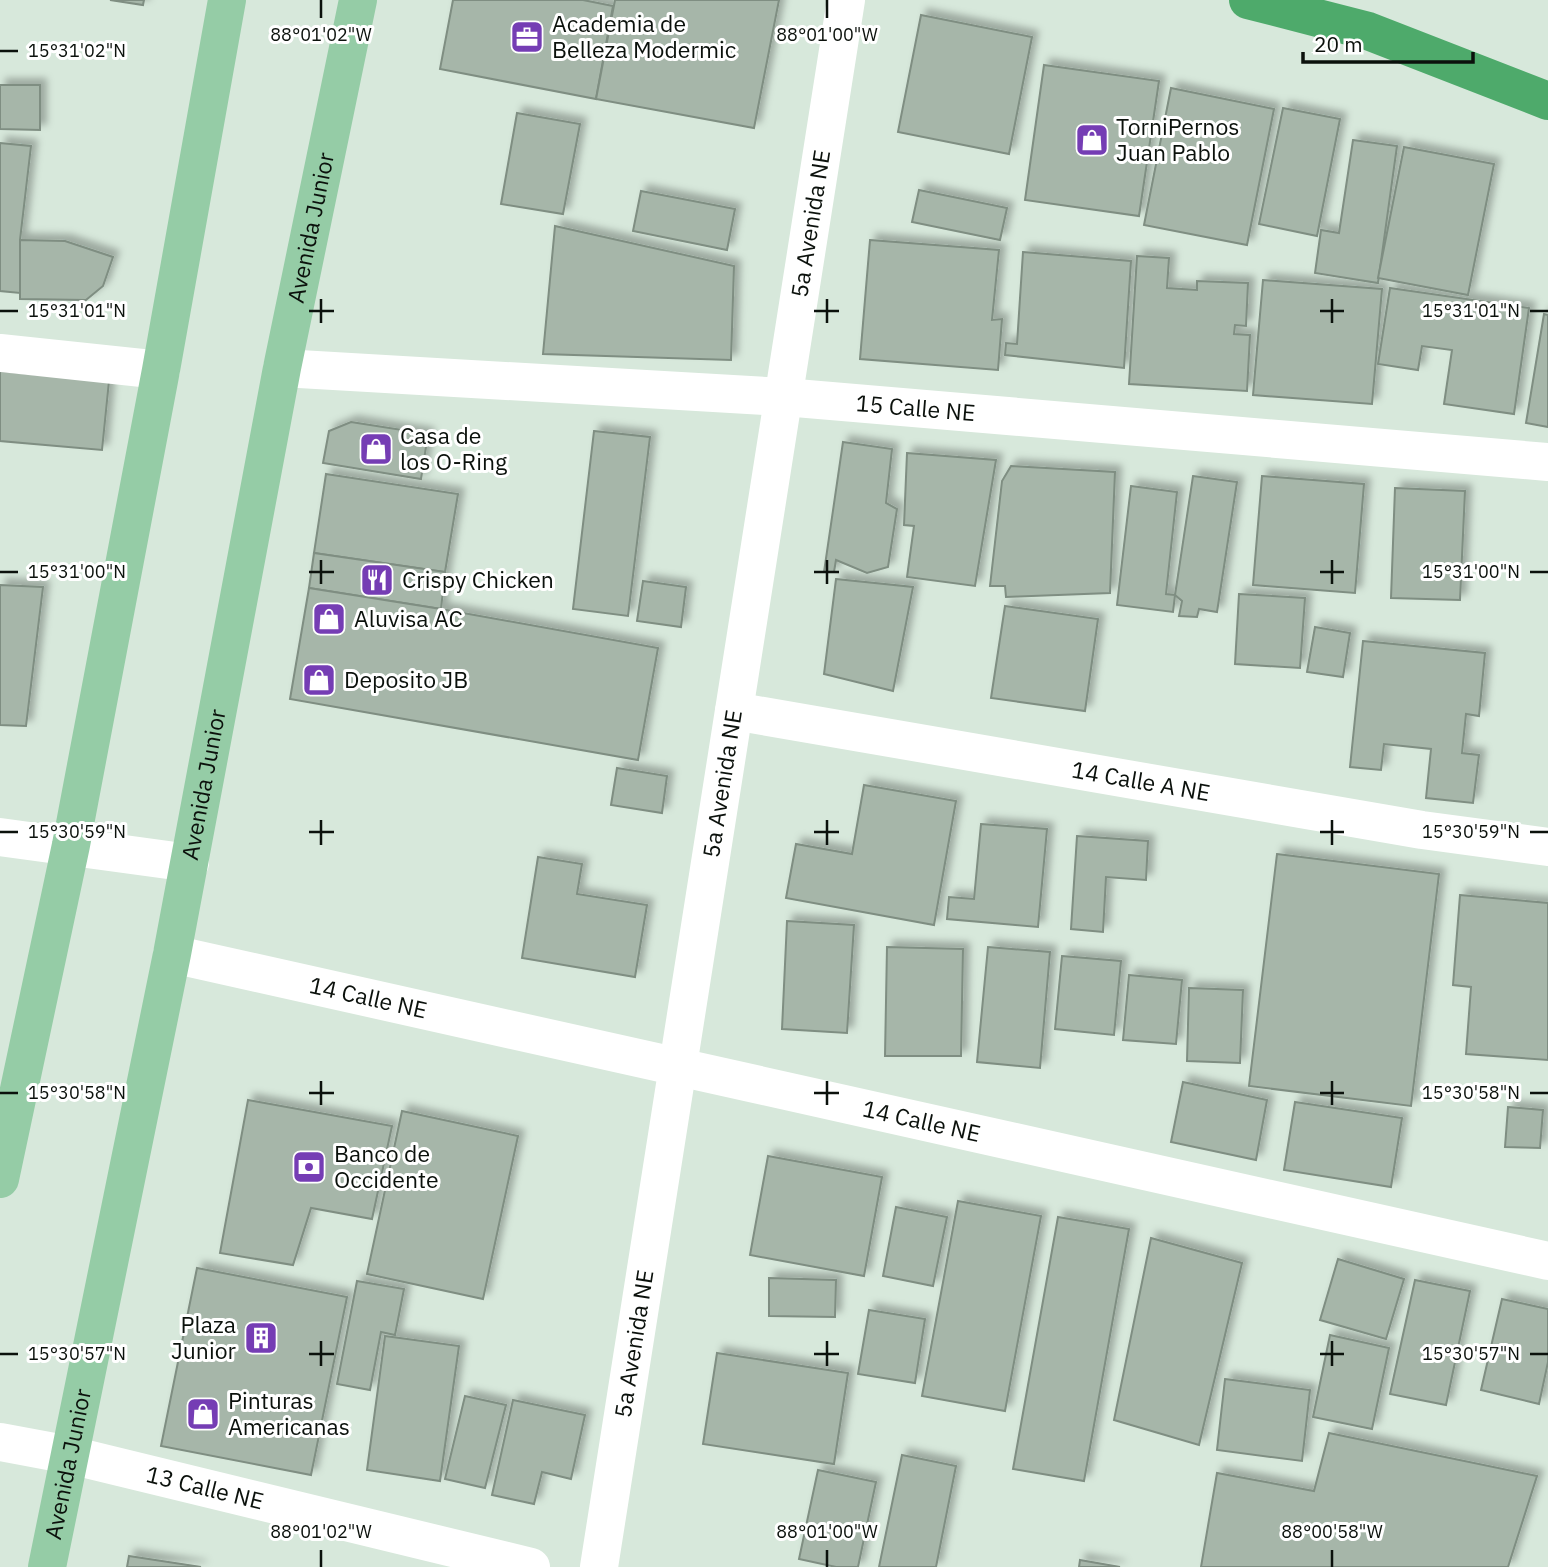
<svg xmlns="http://www.w3.org/2000/svg" width="1548" height="1567" font-family="'IBM Plex Sans',sans-serif">
<style>
.building{fill:#a6b6a9;stroke:#7f8e82;stroke-width:2;filter:url(#shadow)}
.lines{fill:none;stroke-linecap:round;stroke-linejoin:round}
.minor{stroke:#fff;stroke-width:38}
.major{stroke:#95cca6;stroke-width:38}
.highway{stroke:#4eaa6b;stroke-width:38}
.ticks{fill:none;stroke:#0b110c;stroke-width:2.5}
.labels{text-anchor:middle;stroke-width:6;stroke-linejoin:round;paint-order:stroke}
.poi-label{font-size:23px;fill:#0b110c;stroke:#fff;text-anchor:start}
.street-label{font-size:23px;fill:#0b110c;stroke:#fff}
.ticks-label{font-size:18px;text-anchor:middle;fill:#0b110c;stroke:#fff;stroke-width:6;stroke-linejoin:round;paint-order:stroke}
</style>
<defs>
<filter id="shadow"><feDropShadow dx="6" dy="-6" stdDeviation="3.5" flood-color="#0004"/></filter>
</defs>
<rect width="100%" height="100%" fill="#d7e8db"/>
<g class="building">
<path d="M 110,0 L 144,0 L 143,5 Z"/>
<path d="M 453,0 L 583,0 L 613,6 L 596,99 L 440,69 Z"/>
<path d="M 615,0 L 779,0 L 754,128 L 596,99 Z"/>
<path d="M 921,15 L 1032,37 L 1009,154 L 898,132 Z"/>
<path d="M 1044,65 L 1159,81 L 1139,216 L 1025,200 Z"/>
<path d="M 0,85 L 40,85 L 40,130 L 0,129 Z"/>
<path d="M 1171,88 L 1274,109 L 1247,245 L 1144,225 Z"/>
<path d="M 1283,108 L 1340,119 L 1317,236 L 1259,224 Z"/>
<path d="M 517,113 L 580,124 L 563,214 L 501,204 Z"/>
<path d="M 1353,140 L 1397,146 L 1378,283 L 1315,273 L 1321,230 L 1339,233 Z"/>
<path d="M 0,143 L 31,146 L 20,240 L 20,293 L 0,291 Z"/>
<path d="M 1404,147 L 1494,164 L 1468,295 L 1378,278 Z"/>
<path d="M 919,190 L 1007,208 L 1000,240 L 912,222 Z"/>
<path d="M 641,191 L 735,209 L 727,250 L 633,231 Z"/>
<path d="M 555,226 L 734,266 L 731,360 L 543,354 Z"/>
<path d="M 20,240 L 65,241 L 113,257 L 103,286 L 86,300 L 20,299 Z"/>
<path d="M 870,240 L 999,250 L 992,320 L 1002,319 L 998,370 L 860,359 Z"/>
<path d="M 1023,252 L 1131,261 L 1124,368 L 1005,355 L 1006,343 L 1017,344 Z"/>
<path d="M 1137,256 L 1169,258 L 1167,288 L 1197,290 L 1197,281 L 1248,283 L 1246,326 L 1235,325 L 1234,334 L 1250,335 L 1247,391 L 1129,384 Z"/>
<path d="M 1263,280 L 1382,289 L 1372,404 L 1253,395 Z"/>
<path d="M 1390,288 L 1529,308 L 1514,414 L 1444,404 L 1452,350 L 1422,346 L 1418,370 L 1378,364 Z"/>
<path d="M 1544,314 L 1548,315 L 1548,427 L 1526,423 Z"/>
<path d="M 0,371 L 109,381 L 102,450 L 0,441 Z"/>
<path d="M 351,422 L 428,434 L 421,479 L 323,463 L 329,431 Z"/>
<path d="M 594,431 L 650,437 L 628,616 L 573,609 Z"/>
<path d="M 843,442 L 892,449 L 886,503 L 897,509 L 888,567 L 867,573 L 836,560 L 834,572 L 824,572 Z"/>
<path d="M 907,453 L 996,460 L 975,586 L 907,577 L 914,526 L 904,525 Z"/>
<path d="M 1011,466 L 1115,472 L 1110,593 L 1006,597 L 1005,586 L 990,586 L 1002,481 Z"/>
<path d="M 326,474 L 458,494 L 445,572 L 314,553 Z"/>
<path d="M 1193,476 L 1237,482 L 1217,612 L 1199,609 L 1197,617 L 1179,616 L 1182,601 L 1175,595 Z"/>
<path d="M 1262,476 L 1364,484 L 1355,593 L 1253,585 Z"/>
<path d="M 1131,486 L 1177,492 L 1166,594 L 1175,595 L 1173,612 L 1117,605 Z"/>
<path d="M 1395,488 L 1465,491 L 1460,600 L 1391,598 Z"/>
<path d="M 314,553 L 445,572 L 441,609 L 309,588 Z"/>
<path d="M 836,579 L 913,587 L 893,691 L 824,674 Z"/>
<path d="M 643,581 L 686,587 L 681,627 L 637,621 Z"/>
<path d="M 0,585 L 43,587 L 26,726 L 0,725 Z"/>
<path d="M 309,588 L 441,609 L 658,648 L 638,760 L 290,699 Z"/>
<path d="M 1239,594 L 1305,598 L 1300,668 L 1235,664 Z"/>
<path d="M 1005,606 L 1098,619 L 1085,711 L 991,698 Z"/>
<path d="M 1315,627 L 1350,633 L 1343,677 L 1307,672 Z"/>
<path d="M 1363,641 L 1485,653 L 1479,716 L 1466,714 L 1462,753 L 1479,755 L 1473,803 L 1426,798 L 1431,749 L 1384,744 L 1381,770 L 1350,767 Z"/>
<path d="M 617,768 L 667,776 L 662,813 L 611,805 Z"/>
<path d="M 864,785 L 956,801 L 934,925 L 786,898 L 796,844 L 852,854 Z"/>
<path d="M 981,824 L 1047,829 L 1038,927 L 947,919 L 949,897 L 974,899 Z"/>
<path d="M 1077,836 L 1148,841 L 1146,880 L 1106,877 L 1103,932 L 1071,929 Z"/>
<path d="M 1277,854 L 1439,874 L 1411,1106 L 1249,1086 Z"/>
<path d="M 538,857 L 582,864 L 577,894 L 647,905 L 635,977 L 522,958 Z"/>
<path d="M 1460,895 L 1548,903 L 1548,1060 L 1466,1054 L 1471,987 L 1453,985 Z"/>
<path d="M 787,921 L 854,925 L 847,1033 L 782,1029 Z"/>
<path d="M 887,947 L 963,949 L 961,1056 L 885,1056 Z"/>
<path d="M 988,947 L 1050,952 L 1040,1068 L 977,1062 Z"/>
<path d="M 1062,956 L 1121,961 L 1114,1035 L 1055,1029 Z"/>
<path d="M 1129,975 L 1182,980 L 1176,1044 L 1123,1040 Z"/>
<path d="M 1189,988 L 1243,990 L 1240,1063 L 1187,1061 Z"/>
<path d="M 1183,1082 L 1267,1100 L 1256,1160 L 1171,1142 Z"/>
<path d="M 248,1100 L 392,1126 L 372,1219 L 311,1208 L 293,1265 L 220,1253 Z"/>
<path d="M 1295,1102 L 1402,1118 L 1391,1187 L 1284,1170 Z"/>
<path d="M 1508,1107 L 1543,1110 L 1540,1148 L 1505,1147 Z"/>
<path d="M 402,1111 L 518,1136 L 483,1299 L 367,1274 Z"/>
<path d="M 768,1156 L 882,1177 L 864,1276 L 750,1255 Z"/>
<path d="M 958,1201 L 1041,1216 L 1005,1411 L 922,1396 Z"/>
<path d="M 896,1207 L 947,1217 L 933,1286 L 883,1276 Z"/>
<path d="M 1058,1217 L 1129,1229 L 1084,1481 L 1013,1469 Z"/>
<path d="M 1151,1238 L 1242,1263 L 1199,1445 L 1114,1420 Z"/>
<path d="M 1338,1259 L 1404,1279 L 1386,1339 L 1320,1320 Z"/>
<path d="M 197,1268 L 347,1297 L 311,1475 L 161,1446 Z"/>
<path d="M 769,1278 L 836,1280 L 835,1317 L 769,1316 Z"/>
<path d="M 1415,1280 L 1470,1291 L 1446,1405 L 1390,1394 Z"/>
<path d="M 357,1281 L 404,1289 L 395,1335 L 381,1332 L 370,1390 L 337,1384 Z"/>
<path d="M 1502,1299 L 1548,1309 L 1548,1362 L 1539,1404 L 1481,1390 Z"/>
<path d="M 869,1310 L 925,1319 L 915,1383 L 858,1374 Z"/>
<path d="M 1330,1335 L 1389,1348 L 1372,1429 L 1313,1417 Z"/>
<path d="M 385,1336 L 459,1346 L 440,1481 L 367,1470 Z"/>
<path d="M 717,1353 L 848,1373 L 834,1464 L 703,1444 Z"/>
<path d="M 1225,1379 L 1310,1390 L 1302,1461 L 1217,1450 Z"/>
<path d="M 465,1396 L 506,1405 L 485,1488 L 445,1479 Z"/>
<path d="M 513,1400 L 585,1415 L 571,1479 L 542,1472 L 534,1504 L 492,1495 Z"/>
<path d="M 1329,1433 L 1537,1476 L 1508,1567 L 1201,1567 L 1217,1473 L 1314,1491 Z"/>
<path d="M 902,1455 L 956,1466 L 936,1567 L 879,1567 Z"/>
<path d="M 818,1470 L 876,1482 L 858,1567 L 836,1567 L 799,1559 Z"/>
<path d="M 129,1556 L 201,1567 L 127,1567 Z"/>
<path d="M 1080,1560 L 1120,1567 L 1079,1567 Z"/>
</g>
<g class="lines">
<g class="minor">
<path d="M 0,353 L 161,370"/>
<path id="s1" d="M 282,368 L 784,397 L 1548,462"/>
<path id="s2" d="M 734,711 L 1422,830 L 1548,847"/>
<path d="M 0,837 L 190,863"/>
<path id="s3" d="M 172,954 L 1548,1261"/>
<path id="s4" d="M 0,1442 L 70,1455 L 531,1567"/>
<path id="s5" d="M 599,1567 L 846,0"/>
</g>
<g class="major">
<path d="M 0,1179 L 71,845 L 161,370 L 227,0"/>
<path id="s6" d="M 47,1567 L 172,954 L 282,368 L 358,0"/>
</g>
<path class="highway" d="M 1248,0 L 1368,31 L 1548,101"/>
</g>
<path class="ticks" d="M 321,0 L 321,18M 827,0 L 827,18M 0,51 L 18,51M 321,299 L 321,323M 827,299 L 827,323M 1332,299 L 1332,323M 0,311 L 18,311M 309,311 L 334,311M 814,311 L 839,311M 1320,311 L 1344,311M 1530,311 L 1548,311M 321,560 L 321,584M 827,560 L 827,584M 1332,560 L 1332,584M 0,572 L 18,572M 309,572 L 334,572M 814,572 L 839,572M 1320,572 L 1344,572M 1530,572 L 1548,572M 321,820 L 321,845M 827,820 L 827,845M 1332,820 L 1332,845M 0,832 L 18,832M 309,832 L 334,832M 814,832 L 839,832M 1320,832 L 1344,832M 1530,832 L 1548,832M 321,1081 L 321,1105M 827,1081 L 827,1105M 1332,1081 L 1332,1105M 0,1093 L 18,1093M 309,1093 L 334,1093M 814,1093 L 839,1093M 1320,1093 L 1344,1093M 1530,1093 L 1548,1093M 321,1341 L 321,1366M 827,1341 L 827,1366M 1332,1341 L 1332,1366M 0,1354 L 18,1354M 309,1354 L 334,1354M 814,1354 L 839,1354M 1320,1354 L 1344,1354M 1530,1354 L 1548,1354M 321,1550 L 321,1567M 827,1550 L 827,1567M 1332,1550 L 1332,1567"/>
<defs>
<symbol id="office-square" viewBox="-11 -11 22 22"><rect x="-9" y="-9" width="18" height="18" rx="4" fill="#753db4" stroke="#fff"/><path d="M-6-3h4V-5.5h4V-3h4V5H-6ZM-1-4.5V-3h2v-1.5ZM-6 0V1H6V0Z" fill="#fff"/></symbol>
<symbol id="shop-square" viewBox="-11 -11 22 22"><rect x="-9" y="-9" width="18" height="18" rx="4" fill="#753db4" stroke="#fff"/><path d="M-5-2.5h2.3a2.7 3.5 0 0 1 5.4 0H5L5.5 6h-11ZM-1.5-2.5h3a1.5 2.3 0 0 0-3 0Z" fill="#fff"/></symbol>
<symbol id="restaurant-square" viewBox="-11 -11 22 22"><rect x="-9" y="-9" width="18" height="18" rx="4" fill="#753db4" stroke="#fff"/><path d="M-5-6h1v4h1v-4h1v4h1v-4h1v5L-1.5 .5V6h-2V.5L-5-1ZM5-6V6H3V1.5H1.5Q1.5-4 5-6Z" fill="#fff"/></symbol>
<symbol id="bank-square" viewBox="-11 -11 22 22"><rect x="-9" y="-9" width="18" height="18" rx="4" fill="#753db4" stroke="#fff"/><path d="M-6-4H6V4H-6ZM0-2.3a2.3 2.3 0 1 0 0 4.6a2.3 2.3 0 1 0 0-4.6Z" fill="#fff"/></symbol>
<symbol id="building-square" viewBox="-11 -11 22 22"><rect x="-9" y="-9" width="18" height="18" rx="4" fill="#753db4" stroke="#fff"/><path d="M-4-6H4V6H1V3H-1V6H-4ZM-2.5-4.3h1.7v1.8h-1.7ZM.8-4.3h1.7v1.8H.8ZM-2.5-1h1.7V.8h-1.7ZM.8-1h1.7V.8H.8Z" fill="#fff"/></symbol>
</defs>
<g fill-rule="evenodd">
<use href="#office-square" x="508" y="18" width="38" height="38"/>
<use href="#shop-square" x="1073" y="121" width="38" height="38"/>
<use href="#shop-square" x="357" y="430" width="38" height="38"/>
<use href="#restaurant-square" x="358" y="561" width="38" height="38"/>
<use href="#shop-square" x="310" y="600" width="38" height="38"/>
<use href="#shop-square" x="300" y="661" width="38" height="38"/>
<use href="#bank-square" x="290" y="1148" width="38" height="38"/>
<use href="#building-square" x="242" y="1319" width="38" height="38"/>
<use href="#shop-square" x="184" y="1395" width="38" height="38"/>
</g>
<g class="labels">
<g class="poi-label">
<text x="552" y="32">Academia de<tspan x="552" dy="26">Belleza Modermic</tspan></text>
<text x="1116" y="135">TorniPernos<tspan x="1116" dy="26">Juan Pablo</tspan></text>
<text x="400" y="444">Casa de<tspan x="400" dy="26">los O-Ring</tspan></text>
<text x="402" y="588">Crispy Chicken</text>
<text x="354" y="627">Aluvisa AC</text>
<text x="344" y="688">Deposito JB</text>
<text x="334" y="1162">Banco de<tspan x="334" dy="26">Occidente</tspan></text>
<text x="236" y="1333" text-anchor="end">Plaza<tspan x="236" dy="26">Junior</tspan></text>
<text x="228" y="1409">Pinturas<tspan x="228" dy="26">Americanas</tspan></text>
</g>
<g class="street-label">
<text dy="8" stroke="none"><textPath href="#s5" startOffset="1360">5a Avenida NE</textPath></text>
<text dy="8" stroke="none"><textPath href="#s6" startOffset="1365">Avenida Junior</textPath></text>
<text dy="8" stroke="none"><textPath href="#s1" startOffset="635">15 Calle NE</textPath></text>
<text dy="8" stroke="none"><textPath href="#s2" startOffset="413">14 Calle A NE</textPath></text>
<text dy="8" stroke="none"><textPath href="#s6" startOffset="798">Avenida Junior</textPath></text>
<text dy="8" stroke="none"><textPath href="#s5" startOffset="793">5a Avenida NE</textPath></text>
<text dy="8" stroke="none"><textPath href="#s3" startOffset="201">14 Calle NE</textPath></text>
<text dy="8" stroke="none"><textPath href="#s3" startOffset="768">14 Calle NE</textPath></text>
<text dy="8" stroke="none"><textPath href="#s5" startOffset="226">5a Avenida NE</textPath></text>
<text dy="8" stroke="none"><textPath href="#s6" startOffset="105">Avenida Junior</textPath></text>
<text dy="8" stroke="none"><textPath href="#s4" startOffset="210">13 Calle NE</textPath></text>
</g>
</g>
<g class="ticks-label">
<text x="321" y="41">88°01'02"W</text>
<text x="827" y="41">88°01'00"W</text>
<text x="77" y="57">15°31'02"N</text>
<text x="77" y="317">15°31'01"N</text>
<text x="1471" y="317">15°31'01"N</text>
<text x="77" y="578">15°31'00"N</text>
<text x="1471" y="578">15°31'00"N</text>
<text x="77" y="838">15°30'59"N</text>
<text x="1471" y="838">15°30'59"N</text>
<text x="77" y="1099">15°30'58"N</text>
<text x="1471" y="1099">15°30'58"N</text>
<text x="77" y="1360">15°30'57"N</text>
<text x="1471" y="1360">15°30'57"N</text>
<text x="321" y="1538">88°01'02"W</text>
<text x="827" y="1538">88°01'00"W</text>
<text x="1332" y="1538">88°00'58"W</text>
</g>
<path d="M1303 52v10h170v-10" fill="none" stroke="#0b110c" stroke-width="3.5"/>
<text x="1314" y="52" font-size="21" fill="#0b110c" stroke="#ffffff" stroke-width="5" paint-order="stroke">20 m</text>
</svg>
